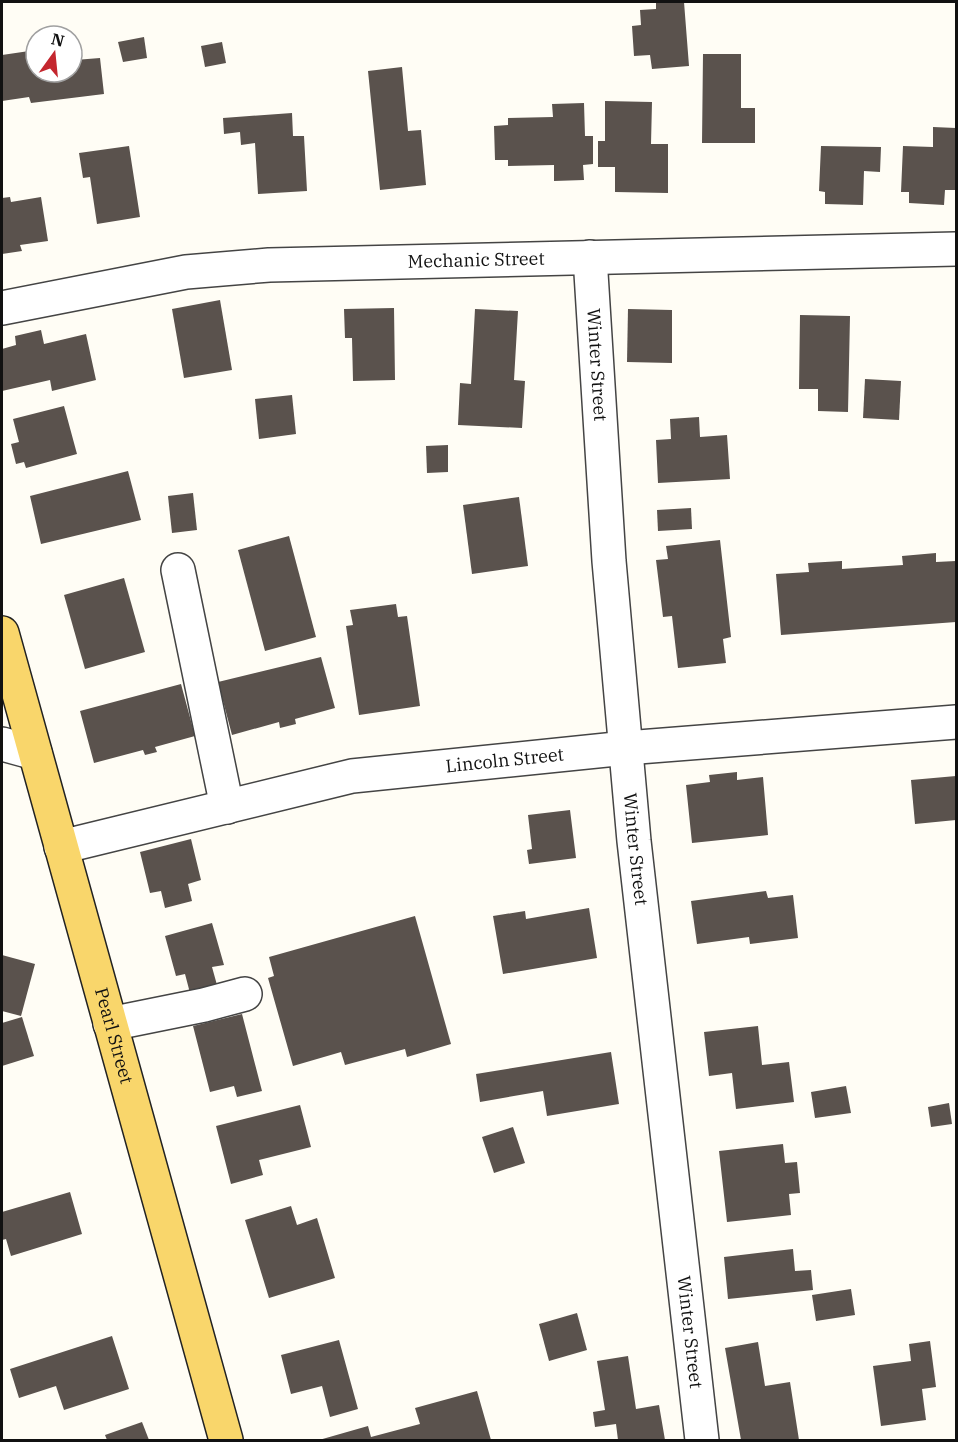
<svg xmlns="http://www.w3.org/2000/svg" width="958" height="1442" font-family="'IBM Plex Serif',serif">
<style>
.building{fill:#5a524d}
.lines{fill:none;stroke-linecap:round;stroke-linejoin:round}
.minor-casing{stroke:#444;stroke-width:36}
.major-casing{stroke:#222;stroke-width:36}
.minor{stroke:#fff;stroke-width:33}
.major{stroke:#f9d66b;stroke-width:33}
.labels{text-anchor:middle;stroke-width:6;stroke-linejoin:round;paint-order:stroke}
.street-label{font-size:18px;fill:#111;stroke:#fff}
</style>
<rect width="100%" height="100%" fill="#fffdf5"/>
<g class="building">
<path d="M 656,2 L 684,2 L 689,66 L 652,69 L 650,55 L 634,56 L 632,26 L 641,25 L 640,10 L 656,9 Z"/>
<path d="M 144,37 L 147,58 L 123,62 L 118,42 Z"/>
<path d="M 222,42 L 226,63 L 205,67 L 201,46 Z"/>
<path d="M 36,50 L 36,72 L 72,72 L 72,52 L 75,60 L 100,58 L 104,94 L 31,103 L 29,97 L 2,101 L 2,55 Z"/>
<path d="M 703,54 L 741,54 L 741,108 L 755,108 L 755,143 L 702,143 Z"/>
<path d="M 402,67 L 408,131 L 421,130 L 426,185 L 380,190 L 368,71 Z"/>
<path d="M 605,101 L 652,102 L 651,144 L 668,144 L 668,193 L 615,192 L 615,167 L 598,167 L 598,141 L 605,141 Z"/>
<path d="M 584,103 L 585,136 L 593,136 L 593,164 L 583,165 L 584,180 L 554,181 L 554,165 L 508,166 L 508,160 L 495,160 L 494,126 L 508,125 L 508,118 L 553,117 L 552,104 Z"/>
<path d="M 292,113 L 293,136 L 304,136 L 307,191 L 258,194 L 255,143 L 241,145 L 240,132 L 224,134 L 223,118 Z"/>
<path d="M 933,127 L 956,128 L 956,190 L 945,190 L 944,205 L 909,203 L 909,192 L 901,192 L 903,146 L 933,147 Z"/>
<path d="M 129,146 L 140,217 L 97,224 L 90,177 L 83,178 L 79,153 Z"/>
<path d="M 821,146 L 881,147 L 880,172 L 864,171 L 863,205 L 825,204 L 825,192 L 819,191 Z"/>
<path d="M 10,197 L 11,202 L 41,197 L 48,241 L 20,245 L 22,251 L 2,254 L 2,198 Z"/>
<path d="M 220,300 L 232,370 L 184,378 L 172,309 Z"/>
<path d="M 394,308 L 395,380 L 353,381 L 352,338 L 345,338 L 344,309 Z"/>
<path d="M 475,309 L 518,311 L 514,380 L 525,381 L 522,428 L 458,425 L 460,383 L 471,384 Z"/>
<path d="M 628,309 L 672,310 L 672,363 L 627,362 Z"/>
<path d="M 800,315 L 850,316 L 848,412 L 818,411 L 818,389 L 799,389 Z"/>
<path d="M 41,330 L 44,344 L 86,334 L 96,380 L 52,391 L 50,380 L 2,391 L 2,349 L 16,345 L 15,336 Z"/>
<path d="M 865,379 L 901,381 L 899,420 L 863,418 Z"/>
<path d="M 292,395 L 296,434 L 259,439 L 255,399 Z"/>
<path d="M 64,406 L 77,454 L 26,468 L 24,462 L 16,464 L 11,444 L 19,442 L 13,419 Z"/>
<path d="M 699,417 L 700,437 L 727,435 L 730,479 L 658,483 L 656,440 L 671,439 L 670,419 Z"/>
<path d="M 448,445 L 448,472 L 427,473 L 426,446 Z"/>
<path d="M 128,471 L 141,520 L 41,544 L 30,496 Z"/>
<path d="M 193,493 L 197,530 L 172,533 L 168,496 Z"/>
<path d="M 519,497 L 528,566 L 472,574 L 463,505 Z"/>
<path d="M 691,508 L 692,529 L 658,531 L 657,510 Z"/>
<path d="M 289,536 L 316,637 L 265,651 L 238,550 Z"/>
<path d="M 720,540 L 731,637 L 723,639 L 726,663 L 678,668 L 672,616 L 663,617 L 656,560 L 668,559 L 666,546 Z"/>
<path d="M 936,553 L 936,562 L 956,561 L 956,622 L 781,635 L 776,574 L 809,572 L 808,563 L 842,561 L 842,569 L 903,565 L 902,556 Z"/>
<path d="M 124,578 L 145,652 L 85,669 L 64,595 Z"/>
<path d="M 396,604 L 398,617 L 407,616 L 420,706 L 359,715 L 346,626 L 353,625 L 350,610 Z"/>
<path d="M 321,657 L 335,708 L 295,719 L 296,724 L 280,728 L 279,722 L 232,735 L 218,682 Z"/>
<path d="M 181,684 L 195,736 L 155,747 L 157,752 L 145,755 L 143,750 L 94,763 L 80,711 Z"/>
<path d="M 737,772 L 737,780 L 763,777 L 768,835 L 692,843 L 686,785 L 710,782 L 709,775 Z"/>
<path d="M 956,776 L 956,820 L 915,824 L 911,780 Z"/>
<path d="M 570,810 L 576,858 L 529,864 L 527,850 L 532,849 L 528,815 Z"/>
<path d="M 191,839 L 201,880 L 188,884 L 192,901 L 165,908 L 161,891 L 150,893 L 140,852 Z"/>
<path d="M 766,891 L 768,898 L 793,895 L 798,938 L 750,944 L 749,937 L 697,944 L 691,901 Z"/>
<path d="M 589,908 L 597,958 L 503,974 L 493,916 L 525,911 L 526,919 Z"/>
<path d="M 415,916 L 451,1044 L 407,1057 L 405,1049 L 345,1065 L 341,1052 L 293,1066 L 268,978 L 274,976 L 269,957 Z"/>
<path d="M 212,923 L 224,965 L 212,967 L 217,985 L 190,993 L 185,974 L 176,976 L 165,936 Z"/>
<path d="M 2,955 L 35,964 L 21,1016 L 2,1011 Z"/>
<path d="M 242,1014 L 262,1091 L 237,1097 L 234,1086 L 210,1092 L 193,1026 Z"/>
<path d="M 22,1017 L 34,1056 L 2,1066 L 2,1023 Z"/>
<path d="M 758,1026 L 762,1065 L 789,1062 L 794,1102 L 736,1109 L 732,1073 L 709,1076 L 704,1032 Z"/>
<path d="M 611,1052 L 619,1104 L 547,1116 L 543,1091 L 480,1102 L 476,1074 Z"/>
<path d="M 846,1086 L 851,1113 L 815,1118 L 811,1092 Z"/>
<path d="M 949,1103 L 952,1124 L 931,1127 L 928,1107 Z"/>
<path d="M 300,1105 L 311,1147 L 259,1160 L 263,1175 L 231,1184 L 216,1126 Z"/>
<path d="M 513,1127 L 525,1163 L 494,1173 L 482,1137 Z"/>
<path d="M 783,1144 L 785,1163 L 797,1162 L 800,1193 L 789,1194 L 791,1215 L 727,1222 L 719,1151 Z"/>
<path d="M 70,1192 L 82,1234 L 11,1256 L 6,1239 L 2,1240 L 2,1212 Z"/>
<path d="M 291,1206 L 297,1225 L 317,1218 L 335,1278 L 269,1298 L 245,1220 Z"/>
<path d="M 793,1249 L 795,1271 L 811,1270 L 813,1290 L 728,1299 L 724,1257 Z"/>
<path d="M 851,1289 L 855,1315 L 816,1321 L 812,1295 Z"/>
<path d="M 577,1313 L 587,1350 L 549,1361 L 539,1324 Z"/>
<path d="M 112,1336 L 129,1389 L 64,1410 L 56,1386 L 19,1398 L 10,1369 Z"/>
<path d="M 339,1340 L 358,1409 L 330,1417 L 322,1386 L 291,1394 L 281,1355 Z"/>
<path d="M 930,1341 L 936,1387 L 922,1389 L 926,1420 L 881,1426 L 873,1366 L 911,1361 L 909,1344 Z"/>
<path d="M 758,1342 L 765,1386 L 790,1382 L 799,1440 L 741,1440 L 725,1348 Z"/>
<path d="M 628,1356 L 636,1409 L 659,1405 L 665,1440 L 618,1440 L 616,1424 L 595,1427 L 593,1412 L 605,1410 L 597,1361 Z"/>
<path d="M 477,1391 L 491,1440 L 319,1440 L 368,1426 L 371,1437 L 420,1424 L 415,1408 Z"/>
<path d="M 142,1422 L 149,1440 L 107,1440 L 105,1435 Z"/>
</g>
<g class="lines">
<defs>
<g id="minor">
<path id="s1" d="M 590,257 L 609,561 L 634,841 L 702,1440"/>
<path id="s2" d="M 2,308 L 186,272 L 269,265 L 956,249"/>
<path d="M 178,570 L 227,807"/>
<path d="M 2,744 L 35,753"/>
<path id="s3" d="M 61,847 L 352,776 L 626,748 L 956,722"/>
<path d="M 110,1024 L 204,1005 L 245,994"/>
</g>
<g id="major">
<path id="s4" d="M 2,633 L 226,1440"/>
</g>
</defs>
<use href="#minor" class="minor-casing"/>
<use href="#major" class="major-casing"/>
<use href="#minor" class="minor"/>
<use href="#major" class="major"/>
</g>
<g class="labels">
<g class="street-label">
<text dy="6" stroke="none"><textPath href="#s2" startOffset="478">Mechanic Street</textPath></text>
<text dy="6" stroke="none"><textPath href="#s1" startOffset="108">Winter Street</textPath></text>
<text dy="6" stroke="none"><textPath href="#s3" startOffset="453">Lincoln Street</textPath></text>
<text dy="6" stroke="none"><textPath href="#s1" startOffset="594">Winter Street</textPath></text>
<text dy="6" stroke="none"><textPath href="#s4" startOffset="418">Pearl Street</textPath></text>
<text dy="6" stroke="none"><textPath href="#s1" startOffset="1080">Winter Street</textPath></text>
</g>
</g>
<rect width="958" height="1442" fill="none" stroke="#111111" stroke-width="6"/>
<g transform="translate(54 54) rotate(15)"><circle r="28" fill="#ffffff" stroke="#a0a0a0" stroke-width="1.5"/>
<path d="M0-4.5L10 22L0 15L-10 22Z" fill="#c4262e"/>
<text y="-9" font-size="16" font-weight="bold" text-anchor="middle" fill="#111111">N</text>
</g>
</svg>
